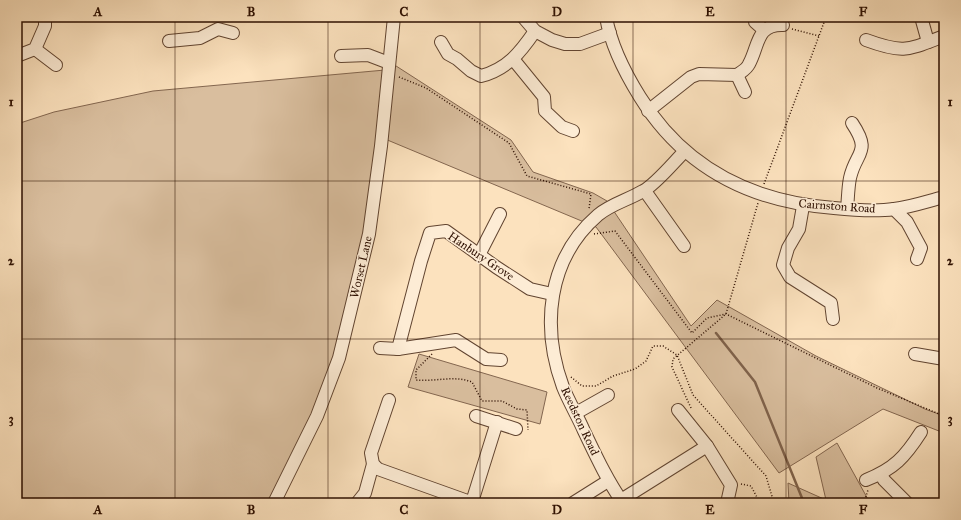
<svg xmlns="http://www.w3.org/2000/svg" width="961" height="520" font-family="'IM FELL Great Primer',serif">
<style>
.green{fill:#d9be9e;stroke:#83664f}
.lines{fill:none;stroke-linecap:round;stroke-linejoin:round}
.stream{stroke:#7f624b;stroke-width:2.5}
.minor-casing{stroke:#614430;stroke-width:14}
.path{stroke:#2d0f00;stroke-width:1.5;stroke-dasharray:1 2;stroke-linecap:butt}
.minor{stroke:#fdecd5;stroke-width:12}
.grid{fill:none;stroke:#2d0f00;stroke-width:1;stroke-opacity:0.55}
.labels{text-anchor:middle;stroke-width:3;stroke-linejoin:round;paint-order:stroke}
.street-label{font-size:12px;fill:#2d0f00;stroke:#fdecd5}
.neatline{fill:none;stroke:#2d0f00;stroke-width:1.5}
.grid-label{font-size:13px;text-anchor:middle;font-weight:bold;fill:#2d0f00}
</style>
<rect width="100%" height="100%" fill="#fce2be"/>
<filter id="stains"><feTurbulence type="fractalNoise" baseFrequency=".005" numOctaves="4"/><feColorMatrix values="0 0 0 0 .2 0 0 0 0 .09 0 0 0 0 .02 0 0 0 .5 -.17"/></filter>
<radialGradient id="worn" r=".72"><stop offset=".6" stop-color="#630" stop-opacity="0"/><stop offset="1" stop-color="#630" stop-opacity=".3"/></radialGradient>
<g class="green">
<path d="M 393,64 L 511,140 L 533,172 L 593,193 L 607,201 L 691,326 L 717,300 L 816,356 L 925,409 L 944,416 L 944,433 L 883,409 L 779,473 L 596,227 L 385,139 Z"/>
<path d="M 385,70 L 365,234 L 334,359 L 317,413 L 268,503 L 17,503 L 17,124 L 54,112 L 153,91 Z"/>
<path d="M 419,354 L 547,392 L 540,424 L 408,387 Z"/>
<path d="M 837,443 L 870,503 L 789,503 L 788,483 L 826,500 L 816,457 Z"/>
</g>
<g class="lines">
<path class="stream" d="M 716,333 L 755,382 L 804,503"/>
<defs>
<g id="minor">
<path d="M 523,17 L 535,31 L 552,40 L 565,44 L 580,44 L 610,33"/>
<path d="M 606,17 C 611,46 625,73 640,97 C 684,168 752,202 834,208 C 853,210 875,212 894,209 C 911,207 928,201 944,197"/>
<path d="M 921,17 L 928,42"/>
<path d="M 755,22 L 764,30"/>
<path d="M 866,40 C 904,54 908,50 944,36"/>
<path d="M 169,41 L 200,38 L 218,29 L 233,33"/>
<path d="M 441,42 L 448,54 L 457,59 L 471,71 L 481,76 C 507,69 520,53 535,31"/>
<path d="M 35,49 L 56,65"/>
<path d="M 17,56 L 35,49 L 45,26 L 45,17"/>
<path d="M 341,56 L 368,55 L 389,63"/>
<path d="M 513,59 L 544,97 L 545,111 L 562,127 L 573,131"/>
<path d="M 737,75 L 745,92"/>
<path d="M 648,111 L 691,77 L 699,74 L 737,75 C 741,72 747,69 749,64 C 759,46 756,24 783,25"/>
<path d="M 645,191 L 684,246"/>
<path d="M 803,206 L 799,229 L 788,248 L 783,265 L 790,277 L 831,303 L 833,319"/>
<path d="M 847,209 C 848,199 848,188 850,178 C 856,151 872,153 852,123"/>
<path d="M 894,209 L 907,222 L 921,248 L 917,259"/>
<path d="M 479,255 L 500,214"/>
<path d="M 380,348 L 398,349 L 456,340 L 486,359 L 501,360"/>
<path d="M 398,349 L 421,261 L 430,233 L 446,231 L 496,267 L 530,289 L 552,294"/>
<path d="M 915,354 L 944,359"/>
<path d="M 389,400 L 371,453 L 373,464 L 378,469 L 473,503"/>
<path d="M 678,410 L 707,446 L 731,485 L 727,503"/>
<path d="M 576,413 L 608,395"/>
<path d="M 476,416 L 516,429"/>
<path d="M 881,474 L 884,480 L 907,503"/>
<path d="M 866,480 C 894,469 905,457 921,432"/>
<path d="M 621,500 L 707,446"/>
<path d="M 472,502 L 497,422"/>
<path d="M 274,503 L 317,416 L 339,358 L 369,234 L 381,146 L 394,17"/>
<path d="M 357,503 L 365,493 L 373,464"/>
<path d="M 573,503 L 608,481"/>
<path d="M 623,503 C 607,480 596,456 584,431 C 578,417 569,402 563,387 C 541,327 547,259 598,215 C 611,204 628,200 643,191 C 655,185 674,162 684,152"/>
</g>
</defs>
<use href="#minor" class="minor-casing"/>
<g class="path">
<path d="M 792,29 L 819,36"/>
<path d="M 399,77 L 426,88 L 509,143 L 527,176 L 591,194 L 589,209"/>
<path d="M 764,184 L 826,17"/>
<path d="M 594,234 L 615,231 L 692,333 L 707,318 L 726,314 L 877,388 L 944,416"/>
<path d="M 432,354 L 416,370 L 416,380 C 434,382 455,375 472,382 L 482,401 L 502,401 L 517,409 L 527,410 L 528,430"/>
<path d="M 571,377 L 582,386 L 596,386 L 613,376 L 635,369 L 646,361 L 653,346 L 663,346 L 677,355 L 693,395 L 766,476 L 774,503"/>
<path d="M 691,408 L 672,367 L 673,359 L 726,314 L 758,203"/>
<path d="M 741,484 L 751,486 L 760,503"/>
<path d="M 864,503 L 868,490"/>
</g>
<use href="#minor" class="minor"/>
</g>
<path class="grid" d="M 175,17 L 175,503M 328,17 L 328,503M 480,17 L 480,503M 633,17 L 633,503M 786,17 L 786,503M 17,181 L 944,181M 17,339 L 944,339"/>
<g class="labels">
<g class="street-label">
<text transform="translate(837 206) rotate(4)" y="4">Cairnston Road</text>
<text transform="translate(481 256) rotate(34)" y="4">Hanbury Grove</text>
<text transform="translate(361 267) rotate(-77)" y="4">Worset Lane</text>
<text transform="translate(580 421) rotate(65)" y="4">Reedston Road</text>
</g>
</g>
<rect width="961" height="520" fill="none" stroke="#fce2be" stroke-width="44"/>
<rect x="22" y="22" width="917" height="476" class="neatline"/>
<g class="grid-label">
<text x="98" y="16">A</text>
<text x="251" y="16">B</text>
<text x="404" y="16">C</text>
<text x="557" y="16">D</text>
<text x="710" y="16">E</text>
<text x="863" y="16">F</text>
<text x="11" y="106">1</text>
<text x="950" y="106">1</text>
<text x="11" y="265">2</text>
<text x="950" y="265">2</text>
<text x="11" y="423">3</text>
<text x="950" y="423">3</text>
<text x="98" y="514">A</text>
<text x="251" y="514">B</text>
<text x="404" y="514">C</text>
<text x="557" y="514">D</text>
<text x="710" y="514">E</text>
<text x="863" y="514">F</text>
</g>
<rect width="100%" height="100%" filter="url(#stains)"/>
<rect width="100%" height="100%" fill="url(#worn)"/>
</svg>
